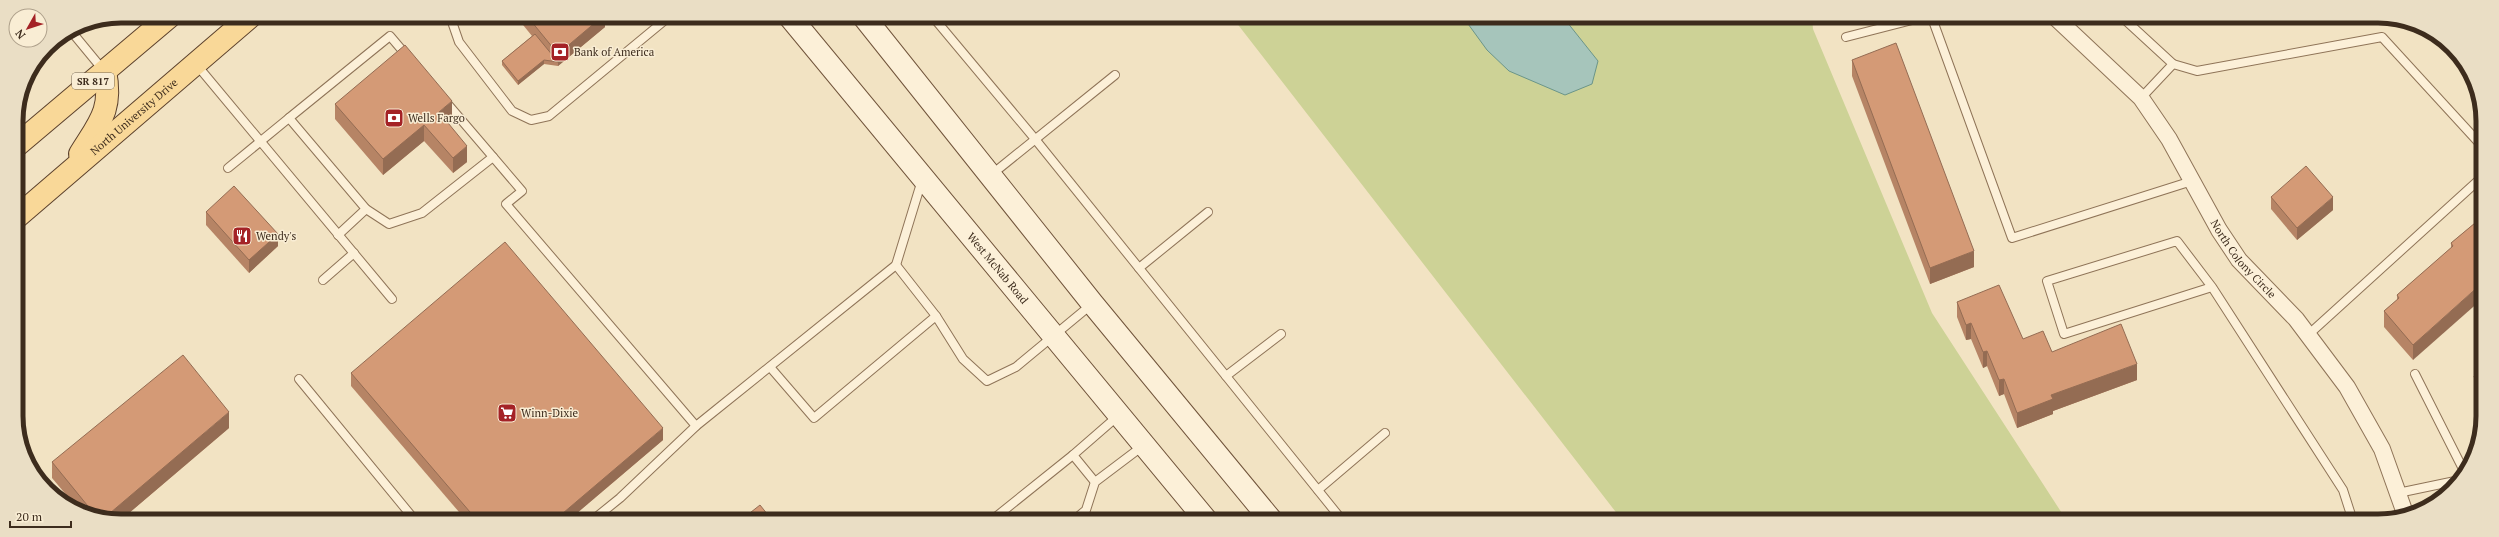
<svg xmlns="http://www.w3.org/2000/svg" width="2499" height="537" font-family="'PT Serif',serif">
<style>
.green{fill:#cdd296}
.water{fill:#a6c5bb;stroke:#6b9589}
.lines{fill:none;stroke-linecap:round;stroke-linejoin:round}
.service-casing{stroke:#8f7458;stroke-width:10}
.minor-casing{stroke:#8f7458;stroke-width:18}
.secondary-casing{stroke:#71543b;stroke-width:24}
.primary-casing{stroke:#5c412c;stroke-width:24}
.service{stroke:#fcf0d8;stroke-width:8}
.minor{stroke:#fcf0d8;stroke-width:16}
.secondary{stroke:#fcf0d8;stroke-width:22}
.primary{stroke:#f9d898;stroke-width:22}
.wall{fill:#b68465}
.shaded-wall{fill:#946c53}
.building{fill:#d49a76;stroke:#946c53}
.labels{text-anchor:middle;stroke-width:3;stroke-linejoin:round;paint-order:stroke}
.shield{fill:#f9edd4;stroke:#756654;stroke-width:1}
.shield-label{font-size:10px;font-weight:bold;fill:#3d2c1d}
.poi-label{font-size:11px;fill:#3d2c1d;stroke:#f9edd4;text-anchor:start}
.street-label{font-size:11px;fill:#3d2c1d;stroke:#f9edd4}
.rim{fill:none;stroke:#3d2c1d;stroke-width:5}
</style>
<rect width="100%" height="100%" fill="#f2e3c3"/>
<path class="green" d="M 1232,17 L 1812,17 L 1813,29 L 1932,313 L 2067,521 L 1622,520 Z"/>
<path class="water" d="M 1463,17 L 1563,17 L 1598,61 L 1592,84 L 1565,95 L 1509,71 L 1487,50 Z"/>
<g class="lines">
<defs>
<g id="service">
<path d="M 450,16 L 459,42 L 512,111 L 531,120 L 549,116 L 670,16"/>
<path d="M 933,17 L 1035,139 L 1342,520"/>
<path d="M 1932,18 L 2012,238 L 2192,181"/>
<path d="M 2123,18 L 2173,64 L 2141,98"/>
<path d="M 71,31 L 104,71"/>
<path d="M 1846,37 L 1920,18"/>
<path d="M 196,64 L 392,299"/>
<path d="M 2173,64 L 2197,71 L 2382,37 L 2481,145"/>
<path d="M 446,102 L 493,157"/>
<path d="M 289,118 L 390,36 L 407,56"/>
<path d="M 228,168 L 289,118 L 366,209 L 338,235"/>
<path d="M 991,175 L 1115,75"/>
<path d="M 366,209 L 389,224 L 422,213 L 493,157 L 522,191 L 506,204 L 696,426 L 896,265 L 922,180"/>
<path d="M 1139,268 L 1208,212"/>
<path d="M 323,280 L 354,253"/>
<path d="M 2212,287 L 2064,334 L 2047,281 L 2177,241 L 2212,287 L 2343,490 L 2353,521"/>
<path d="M 936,316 L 963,359 L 987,381 L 1016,367 L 1092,304"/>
<path d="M 2308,335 L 2481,178"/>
<path d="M 770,367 L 814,418 L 936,316 L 896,265"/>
<path d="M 2415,374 L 2465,473"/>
<path d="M 1226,376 L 1281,334"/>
<path d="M 299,379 L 414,519"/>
<path d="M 1073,455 L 1095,482"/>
<path d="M 1318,490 L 1385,433"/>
<path d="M 2398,493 L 2460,480"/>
<path d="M 594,519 L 620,498 L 696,426"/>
<path d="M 992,520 L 1073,455 L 1119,415"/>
<path d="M 1074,520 L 1086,510 L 1095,482 L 1144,445"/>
</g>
<g id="minor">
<path id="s1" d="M 2056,18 L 2141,98 L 2169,139 L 2219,230 L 2239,260 L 2296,319 L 2347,387 L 2382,449 L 2406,516"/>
</g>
<g id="secondary">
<path id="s2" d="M 790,17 L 1206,520"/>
<path d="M 864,17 L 1092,303 L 1271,520"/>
</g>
<g id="primary">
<path d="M 16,146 L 170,16"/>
<path d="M 80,154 C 99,123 113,110 105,71"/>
<path id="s3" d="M 17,217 L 251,16"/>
</g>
</defs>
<use href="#service" class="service-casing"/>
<use href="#minor" class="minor-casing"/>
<use href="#secondary" class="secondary-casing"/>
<use href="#primary" class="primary-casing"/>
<use href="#service" class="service"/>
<use href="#minor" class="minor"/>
<use href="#secondary" class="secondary"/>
<use href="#primary" class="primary"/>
</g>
<g class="wall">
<path d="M 519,16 L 605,16 L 605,27 L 558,66 L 544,64 L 518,85 L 502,65 L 502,61 L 532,36 L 519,20 Z"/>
<path d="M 2210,18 L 2245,18 L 2212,25 Z"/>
<path d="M 1852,60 L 1974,267 L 1930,284 L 1852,76 Z"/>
<path d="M 335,104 L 452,117 L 446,122 L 467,162 L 453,173 L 424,141 L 383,175 L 335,119 Z"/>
<path d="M 2271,197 L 2333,210 L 2297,240 L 2271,209 Z"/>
<path d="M 206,212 L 278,246 L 249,273 L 206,225 Z"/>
<path d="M 2481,218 L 2413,360 L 2384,327 L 2384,311 L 2397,300 L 2397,295 L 2451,248 L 2451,243 Z"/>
<path d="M 1957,302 L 2023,339 L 2052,352 L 2137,380 L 2053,411 L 2053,414 L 2017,428 L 2004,394 L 1999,396 L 1987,366 L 1983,368 L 1971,339 L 1966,340 L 1957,317 Z"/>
<path d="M 351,373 L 663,440 L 570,519 L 465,519 L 351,386 Z"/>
<path d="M 2481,374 L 2481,417 L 2474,392 L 2474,376 Z"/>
<path d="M 229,428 L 122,519 L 101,519 L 74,504 L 52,478 L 52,462 Z"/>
</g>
<g class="shaded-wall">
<path d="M 603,16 L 605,16 L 605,27 L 558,66 L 558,54 Z"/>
<path d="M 2212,18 L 2245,18 L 2212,25 Z"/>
<path d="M 544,60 L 544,64 L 518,85 L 518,81 Z"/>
<path d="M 452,101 L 452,117 L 439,128 L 439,112 Z"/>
<path d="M 424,125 L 424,141 L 383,175 L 383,159 Z"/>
<path d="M 467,146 L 467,162 L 453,173 L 453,158 Z"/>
<path d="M 2333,197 L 2333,210 L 2297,240 L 2297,228 Z"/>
<path d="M 278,234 L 278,246 L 249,273 L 249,260 Z"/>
<path d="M 1974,251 L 1974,267 L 1930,284 L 1930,268 Z"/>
<path d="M 2481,284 L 2481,300 L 2413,360 L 2413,345 Z"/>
<path d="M 1971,323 L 1971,339 L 1966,340 L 1966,325 Z"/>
<path d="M 1987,351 L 1987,366 L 1983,368 L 1983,352 Z"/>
<path d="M 2137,364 L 2137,380 L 2053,411 L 2053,414 L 2017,428 L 2017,413 L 2051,395 Z"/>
<path d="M 2004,379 L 2004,394 L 1999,396 L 1999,380 Z"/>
<path d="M 229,412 L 229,428 L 122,519 L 103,519 Z"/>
<path d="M 663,428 L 663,440 L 570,519 L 556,519 Z"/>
</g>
<g class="building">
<path d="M 527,16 L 603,16 L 558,54 Z"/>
<path d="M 535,34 L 558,62 L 544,60 L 518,81 L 502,61 Z"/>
<path d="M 1896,43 L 1974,251 L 1930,268 L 1852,60 Z"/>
<path d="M 405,45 L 452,101 L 439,112 L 467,146 L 453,158 L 424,125 L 383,159 L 335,104 Z"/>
<path d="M 2306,166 L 2333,197 L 2297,228 L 2271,197 Z"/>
<path d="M 234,186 L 278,234 L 249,260 L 206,212 Z"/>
<path d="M 2481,218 L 2481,284 L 2413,345 L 2384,311 L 2399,298 L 2397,295 L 2453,246 L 2451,243 Z"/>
<path d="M 505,242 L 663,428 L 556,519 L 476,519 L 351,373 Z"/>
<path d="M 1999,285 L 2023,339 L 2043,331 L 2052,352 L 2121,324 L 2137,364 L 2051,395 L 2053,399 L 2017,413 L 2004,379 L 1999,380 L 1987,351 L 1983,352 L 1971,323 L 1966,325 L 1957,302 Z"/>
<path d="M 183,355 L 229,412 L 103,519 L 101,519 L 96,516 L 52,462 Z"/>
<path d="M 2481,374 L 2481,401 L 2474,376 Z"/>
<path d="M 760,505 L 772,520 L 741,520 Z"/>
</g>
<defs>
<symbol id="bank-square" viewBox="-11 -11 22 22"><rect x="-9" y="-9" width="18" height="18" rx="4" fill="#a42226" stroke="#f9edd4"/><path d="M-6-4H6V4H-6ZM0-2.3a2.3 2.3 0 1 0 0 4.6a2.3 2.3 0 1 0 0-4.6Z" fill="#fff"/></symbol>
<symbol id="restaurant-square" viewBox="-11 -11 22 22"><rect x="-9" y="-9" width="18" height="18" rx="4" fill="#a42226" stroke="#f9edd4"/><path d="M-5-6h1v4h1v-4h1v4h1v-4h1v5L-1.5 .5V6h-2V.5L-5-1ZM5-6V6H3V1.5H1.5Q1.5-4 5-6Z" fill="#fff"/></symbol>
<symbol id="supermarket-square" viewBox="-11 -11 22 22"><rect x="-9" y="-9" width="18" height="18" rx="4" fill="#a42226" stroke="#f9edd4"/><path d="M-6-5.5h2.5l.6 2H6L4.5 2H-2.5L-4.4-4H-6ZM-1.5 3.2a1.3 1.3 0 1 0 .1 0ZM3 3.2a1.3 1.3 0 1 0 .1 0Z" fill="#fff"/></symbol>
</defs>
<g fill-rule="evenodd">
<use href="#bank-square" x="549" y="41" width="22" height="22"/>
<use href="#bank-square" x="383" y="107" width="22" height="22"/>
<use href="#restaurant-square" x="231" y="225" width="22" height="22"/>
<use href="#supermarket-square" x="496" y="402" width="22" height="22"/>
</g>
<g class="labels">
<rect class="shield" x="72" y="73" width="42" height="16" rx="3"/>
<g class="shield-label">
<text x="93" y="85">SR 817</text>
</g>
<g class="poi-label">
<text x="574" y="56">Bank of America</text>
<text x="408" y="122">Wells Fargo</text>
<text x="256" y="240">Wendy's</text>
<text x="521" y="417">Winn-Dixie</text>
</g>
<g class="street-label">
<text dy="4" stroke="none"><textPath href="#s3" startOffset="154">North University Drive</textPath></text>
<text dy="4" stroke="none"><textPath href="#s1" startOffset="308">North Colony Circle</textPath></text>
<text dy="4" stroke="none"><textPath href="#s2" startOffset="326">West McNab Road</textPath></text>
</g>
</g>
<path d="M0 0H2499V537H0ZM121 23H2378A98 98 0 0 1 2476 121V416A98 98 0 0 1 2378 514H121A98 98 0 0 1 23 416V121A98 98 0 0 1 121 23Z" fill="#eadec5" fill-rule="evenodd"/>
<path class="rim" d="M121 23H2378A98 98 0 0 1 2476 121V416A98 98 0 0 1 2378 514H121A98 98 0 0 1 23 416V121A98 98 0 0 1 121 23Z"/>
<g transform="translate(28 28) rotate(231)"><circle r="19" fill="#f9edd4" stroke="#aea08b"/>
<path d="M0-3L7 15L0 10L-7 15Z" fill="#a42226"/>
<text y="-6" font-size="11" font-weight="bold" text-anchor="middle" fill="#3d2c1d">N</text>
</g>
<path d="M10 521v6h61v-6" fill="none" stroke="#3d2c1d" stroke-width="2"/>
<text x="16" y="521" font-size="12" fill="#3d2c1d" stroke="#f9edd4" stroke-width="3" paint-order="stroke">20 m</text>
</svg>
